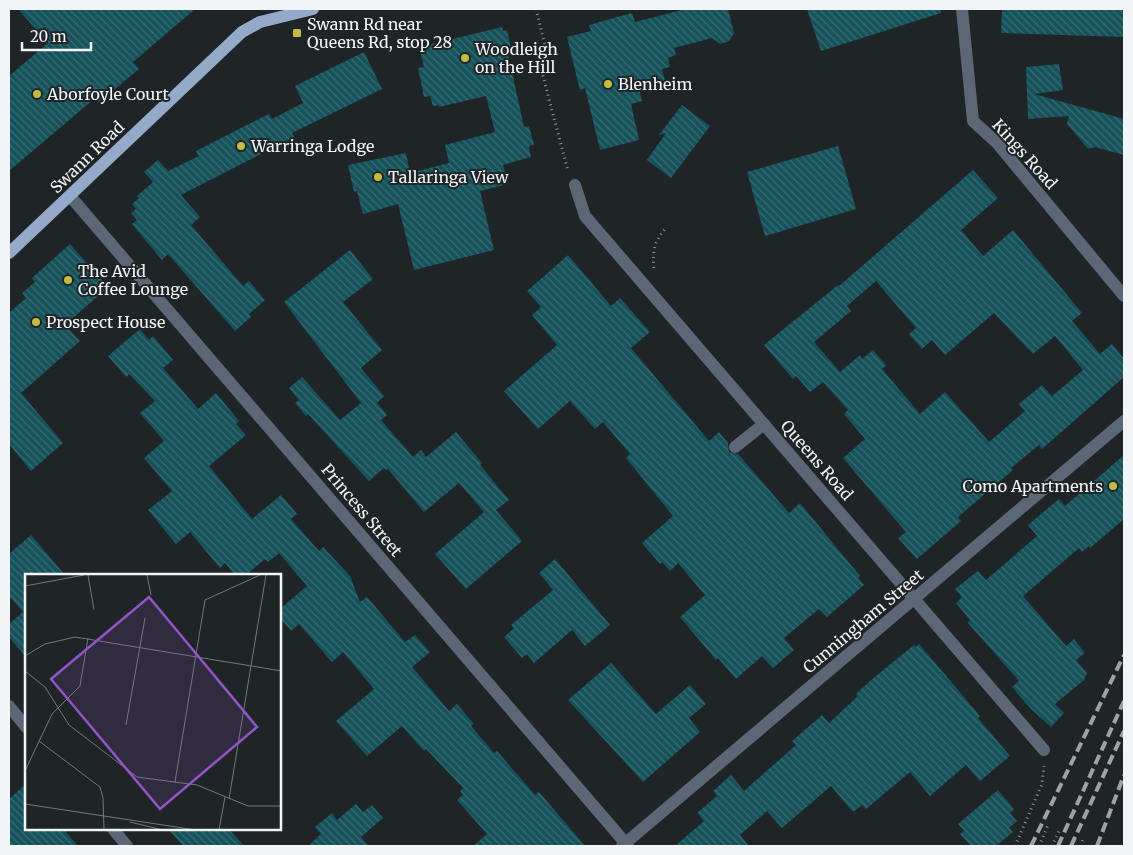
<svg xmlns="http://www.w3.org/2000/svg" width="1133" height="855" font-family="Merriweather,serif">
<style>
.building{fill:url(#building-back-hatch);fill-rule:evenodd}
.lines{fill:none;stroke-linecap:round;stroke-linejoin:round}
.path{stroke:#8f9396;stroke-width:3;stroke-dasharray:1 4;stroke-linecap:butt}
.minor{stroke:#5c6776;stroke-width:12}
.major{stroke:#95aaca;stroke-width:12}
.rail{stroke:#9fa2a5;stroke-width:4;stroke-dasharray:10 5;stroke-linecap:butt}
.poi-dot{fill:#c4bc3e;stroke:#1f2427;stroke-width:2}
.labels{text-anchor:middle;stroke-width:4;stroke-linejoin:round;paint-order:stroke}
.poi-label{font-size:16px;fill:#f2f5f7;stroke:#1f2427;text-anchor:start}
.street-label{font-size:16px;fill:#f2f5f7;stroke:#1f2427}
.inset-road{fill:none;stroke:#73787a;stroke-width:1}
.view{fill:#9354ca;fill-opacity:0.15;stroke:#9354ca;stroke-width:2.5}
.inset-edge{fill:none;stroke:#f2f5f7;stroke-width:2.5}
</style>
<defs>
<pattern id="building-back-hatch" width="6" height="6" patternUnits="userSpaceOnUse" patternTransform="scale(1.25)"><rect width="6" height="6" fill="#15525a"/><path d="M-1 5l2 2M0 0l6 6M5-1l2 2" fill="none" stroke="#386c72"/></pattern>
</defs>
<rect width="100%" height="100%" fill="#1f2427"/>
<g class="building">
<path d="M 18,9 L 195,9 L 133,62 L 139,69 L 98,103 L 94,99 L 9,171 L 9,76 L 48,43 Z"/>
<path d="M 686,9 L 728,9 L 734,33 L 729,41 L 720,44 L 712,38 L 674,48 L 676,55 L 668,58 L 670,67 L 662,69 L 665,81 L 639,88 L 642,101 L 631,104 L 639,140 L 600,150 L 585,88 L 580,90 L 567,37 L 591,31 L 589,25 L 632,13 L 635,22 Z"/>
<path d="M 807,9 L 940,9 L 941,13 L 821,51 Z"/>
<path d="M 1002,9 L 1124,9 L 1124,37 L 1001,33 Z"/>
<path d="M 502,27 L 503,31 L 507,30 L 511,48 L 507,49 L 524,127 L 529,126 L 534,145 L 529,146 L 531,157 L 503,165 L 508,184 L 480,191 L 494,250 L 414,270 L 398,204 L 363,214 L 357,191 L 354,192 L 348,165 L 406,153 L 410,173 L 449,163 L 445,145 L 495,132 L 486,96 L 439,107 L 439,105 L 433,106 L 430,96 L 424,97 L 418,68 L 424,67 L 419,47 Z"/>
<path d="M 364,52 L 382,89 L 292,133 L 294,137 L 181,195 L 200,217 L 191,225 L 243,286 L 249,281 L 265,300 L 249,314 L 251,317 L 235,331 L 168,254 L 162,260 L 132,224 L 137,220 L 131,213 L 136,209 L 132,204 L 139,198 L 137,196 L 153,182 L 144,172 L 158,160 L 168,171 L 199,156 L 196,151 L 235,131 L 269,114 L 272,119 L 303,103 L 295,86 Z"/>
<path d="M 1059,64 L 1063,90 L 1034,94 L 1124,119 L 1124,155 L 1095,147 L 1088,149 L 1067,124 L 1069,116 L 1028,119 L 1026,67 Z"/>
<path d="M 682,105 L 710,126 L 671,178 L 647,160 L 666,133 L 659,135 Z"/>
<path d="M 838,146 L 856,209 L 765,236 L 747,172 Z"/>
<path d="M 973,170 L 998,198 L 961,230 L 983,256 L 1013,230 L 1082,313 L 1072,321 L 1100,354 L 1112,344 L 1124,359 L 1124,377 L 1042,449 L 1039,445 L 1011,468 L 1013,470 L 958,517 L 961,521 L 917,559 L 898,538 L 906,532 L 843,458 L 865,439 L 844,414 L 848,410 L 823,382 L 810,392 L 796,376 L 793,379 L 764,345 L 838,285 L 839,286 ZM 876,281 L 916,328 L 909,334 L 922,349 L 932,340 L 945,355 L 994,313 L 1033,354 L 1055,336 L 1083,370 L 1052,396 L 1042,385 L 1019,404 L 1025,411 L 989,442 L 945,392 L 920,414 L 882,369 L 886,365 L 873,350 L 862,359 L 860,355 L 840,372 L 814,342 L 851,311 L 847,306 Z"/>
<path d="M 70,244 L 108,287 L 65,325 L 80,341 L 21,393 L 63,443 L 31,471 L 9,444 L 9,313 L 26,298 L 22,293 L 35,282 L 32,278 Z"/>
<path d="M 350,250 L 373,279 L 343,302 L 382,350 L 361,368 L 384,396 L 377,403 L 387,415 L 381,420 L 413,457 L 421,450 L 426,457 L 456,432 L 482,463 L 480,465 L 509,500 L 496,510 L 522,541 L 466,589 L 435,554 L 484,512 L 459,483 L 424,512 L 388,469 L 386,470 L 384,468 L 369,481 L 308,414 L 306,416 L 295,403 L 299,400 L 289,388 L 302,377 L 340,420 L 361,403 L 284,302 Z"/>
<path d="M 568,255 L 611,306 L 620,298 L 650,332 L 631,348 L 709,441 L 719,432 L 728,443 L 729,452 L 738,454 L 789,513 L 800,503 L 860,576 L 858,578 L 864,585 L 827,617 L 819,609 L 784,638 L 794,650 L 773,668 L 762,656 L 736,679 L 718,658 L 716,660 L 680,617 L 705,595 L 678,563 L 670,571 L 662,562 L 660,564 L 642,543 L 673,516 L 626,458 L 630,454 L 603,422 L 595,429 L 570,401 L 538,429 L 504,391 L 557,345 L 532,315 L 541,307 L 527,291 Z"/>
<path d="M 140,329 L 149,340 L 153,336 L 173,360 L 163,368 L 198,409 L 216,393 L 239,421 L 236,424 L 246,435 L 209,466 L 252,519 L 281,495 L 297,514 L 291,519 L 319,551 L 323,547 L 350,576 L 360,602 L 367,597 L 405,642 L 415,635 L 430,652 L 412,667 L 449,711 L 457,704 L 474,724 L 471,726 L 494,753 L 497,751 L 535,795 L 539,792 L 585,846 L 473,846 L 487,834 L 457,800 L 463,795 L 460,791 L 463,788 L 426,749 L 424,751 L 402,726 L 367,756 L 336,721 L 374,689 L 343,652 L 332,662 L 299,624 L 291,631 L 280,618 L 280,609 L 307,586 L 279,553 L 268,562 L 265,559 L 246,575 L 235,575 L 225,563 L 220,568 L 190,532 L 176,544 L 148,510 L 172,491 L 144,458 L 164,441 L 140,413 L 155,401 L 129,374 L 126,377 L 108,356 Z"/>
<path d="M 1124,455 L 1124,519 L 1090,548 L 1089,546 L 1082,552 L 1079,548 L 1023,596 L 1066,646 L 1074,639 L 1085,653 L 1076,660 L 1087,673 L 1084,680 L 1055,704 L 1064,713 L 1051,727 L 1031,709 L 1012,687 L 1019,681 L 968,623 L 970,620 L 956,603 L 962,597 L 955,589 L 978,571 L 986,580 L 1037,536 L 1028,525 L 1059,499 L 1065,506 Z"/>
<path d="M 31,535 L 65,575 L 26,575 L 26,657 L 9,637 L 9,624 L 23,612 L 9,596 L 9,554 Z"/>
<path d="M 555,559 L 610,625 L 585,646 L 572,630 L 534,663 L 527,654 L 522,658 L 504,637 L 514,628 L 511,625 L 553,590 L 539,573 Z"/>
<path d="M 919,644 L 980,716 L 978,718 L 1010,756 L 980,781 L 966,765 L 930,796 L 910,772 L 866,809 L 862,805 L 853,812 L 831,786 L 782,828 L 767,811 L 740,835 L 749,846 L 675,846 L 704,821 L 697,813 L 717,796 L 713,791 L 731,775 L 744,791 L 796,745 L 792,741 L 822,715 L 829,723 L 858,696 L 856,694 L 871,680 L 914,645 L 916,647 Z"/>
<path d="M 611,663 L 656,714 L 690,685 L 706,704 L 689,718 L 700,732 L 643,782 L 568,700 Z"/>
<path d="M 26,784 L 26,829 L 63,829 L 78,846 L 9,846 L 9,799 Z"/>
<path d="M 998,790 L 1014,809 L 1010,813 L 1017,821 L 1009,828 L 1013,832 L 996,846 L 971,846 L 960,834 L 964,831 L 958,824 Z"/>
<path d="M 356,804 L 363,812 L 372,805 L 383,818 L 361,837 L 369,846 L 308,846 L 321,834 L 315,827 L 332,813 L 337,820 Z"/>
<path d="M 168,829 L 229,829 L 244,846 L 183,846 Z"/>
</g>
<g class="lines">
<g class="path">
<path d="M 536,9 L 546,49 L 539,61 L 568,171"/>
<path d="M 654,268 C 652,251 655,240 666,228"/>
<path d="M 1015,846 L 1042,784 L 1044,766"/>
<path d="M 1039,846 L 1048,825"/>
<path d="M 1052,846 L 1060,829"/>
<path d="M 1081,846 L 1083,839"/>
<path d="M 1091,846 L 1092,842"/>
</g>
<g class="minor">
<path d="M 962,9 L 973,121 L 997,143 L 1124,296"/>
<path d="M 575,185 L 585,216 L 1044,750"/>
<path d="M 70,196 L 628,846"/>
<path d="M 735,447 L 764,424"/>
<path d="M 9,706 L 26,727"/>
<path d="M 113,829 L 127,846"/>
<path d="M 622,846 L 1124,421"/>
</g>
<path class="major" d="M 9,253 L 242,32 L 260,22 L 313,9"/>
<g class="rail">
<path d="M 1031,846 L 1124,655"/>
<path d="M 1058,846 L 1124,701"/>
<path d="M 1071,846 L 1124,731"/>
<path d="M 1097,846 L 1124,775"/>
</g>
</g>
<g class="poi-dot">
<rect x="292" y="28" width="10" height="10" rx="2.5"/>
<circle cx="465" cy="58" r="5"/>
<circle cx="608" cy="84" r="5"/>
<circle cx="37" cy="94" r="5"/>
<circle cx="241" cy="146" r="5"/>
<circle cx="378" cy="177" r="5"/>
<circle cx="68" cy="280" r="5"/>
<circle cx="36" cy="322" r="5"/>
<circle cx="1113" cy="486" r="5"/>
</g>
<g class="labels">
<g class="poi-label">
<text x="307" y="30">Swann Rd near<tspan x="307" dy="18">Queens Rd, stop 28</tspan></text>
<text x="475" y="55">Woodleigh<tspan x="475" dy="18">on the Hill</tspan></text>
<text x="618" y="90">Blenheim</text>
<text x="47" y="100">Aborfoyle Court</text>
<text x="251" y="152">Warringa Lodge</text>
<text x="388" y="183">Tallaringa View</text>
<text x="78" y="277">The Avid<tspan x="78" dy="18">Coffee Lounge</tspan></text>
<text x="46" y="328">Prospect House</text>
<text x="1103" y="492" text-anchor="end">Como Apartments</text>
</g>
<g class="street-label">
<text transform="translate(1025 154) rotate(48)" y="6">Kings Road</text>
<text transform="translate(87 157) rotate(-44)" y="6">Swann Road</text>
<text transform="translate(817 460) rotate(49)" y="6">Queens Road</text>
<text transform="translate(362 510) rotate(50)" y="6">Princess Street</text>
<text transform="translate(863 621) rotate(-40)" y="6">Cunningham Street</text>
</g>
</g>
<g transform="translate(25 574)">
<rect width="256" height="256" fill="#1f2427"/>
<path class="inset-road" d="M 63,1 L 69,36M 122,1 L 126,21M 0,12 L 59,1M 0,82 L 20,70 L 50,63 L 257,97M 0,97 L 20,113 L 44,151 L 112,203 L 172,211 L 223,232 L 257,232M 101,151 L 120,44M 14,167 L 75,213 L 78,224 L 79,256M 0,197 L 27,140 L 55,112 L 63,64M 150,208 L 180,26 L 235,1M 204,225 L 241,1M 0,230 L 171,256M 105,248 L 138,256M 194,256 L 200,223"/>
<path class="view" d="M 124,23 L 232,153 L 135,235 L 26,105 Z"/>
<rect width="256" height="256" class="inset-edge"/>
</g>
<rect width="1133" height="855" fill="none" stroke="#f2f5f7" stroke-width="20"/>
<path d="M22 42v8h69v-8" fill="none" stroke="#f2f5f7" stroke-width="2.5"/>
<text x="30" y="42" font-size="15" fill="#f2f5f7" stroke="#1f2427" stroke-width="4" paint-order="stroke">20 m</text>
</svg>
